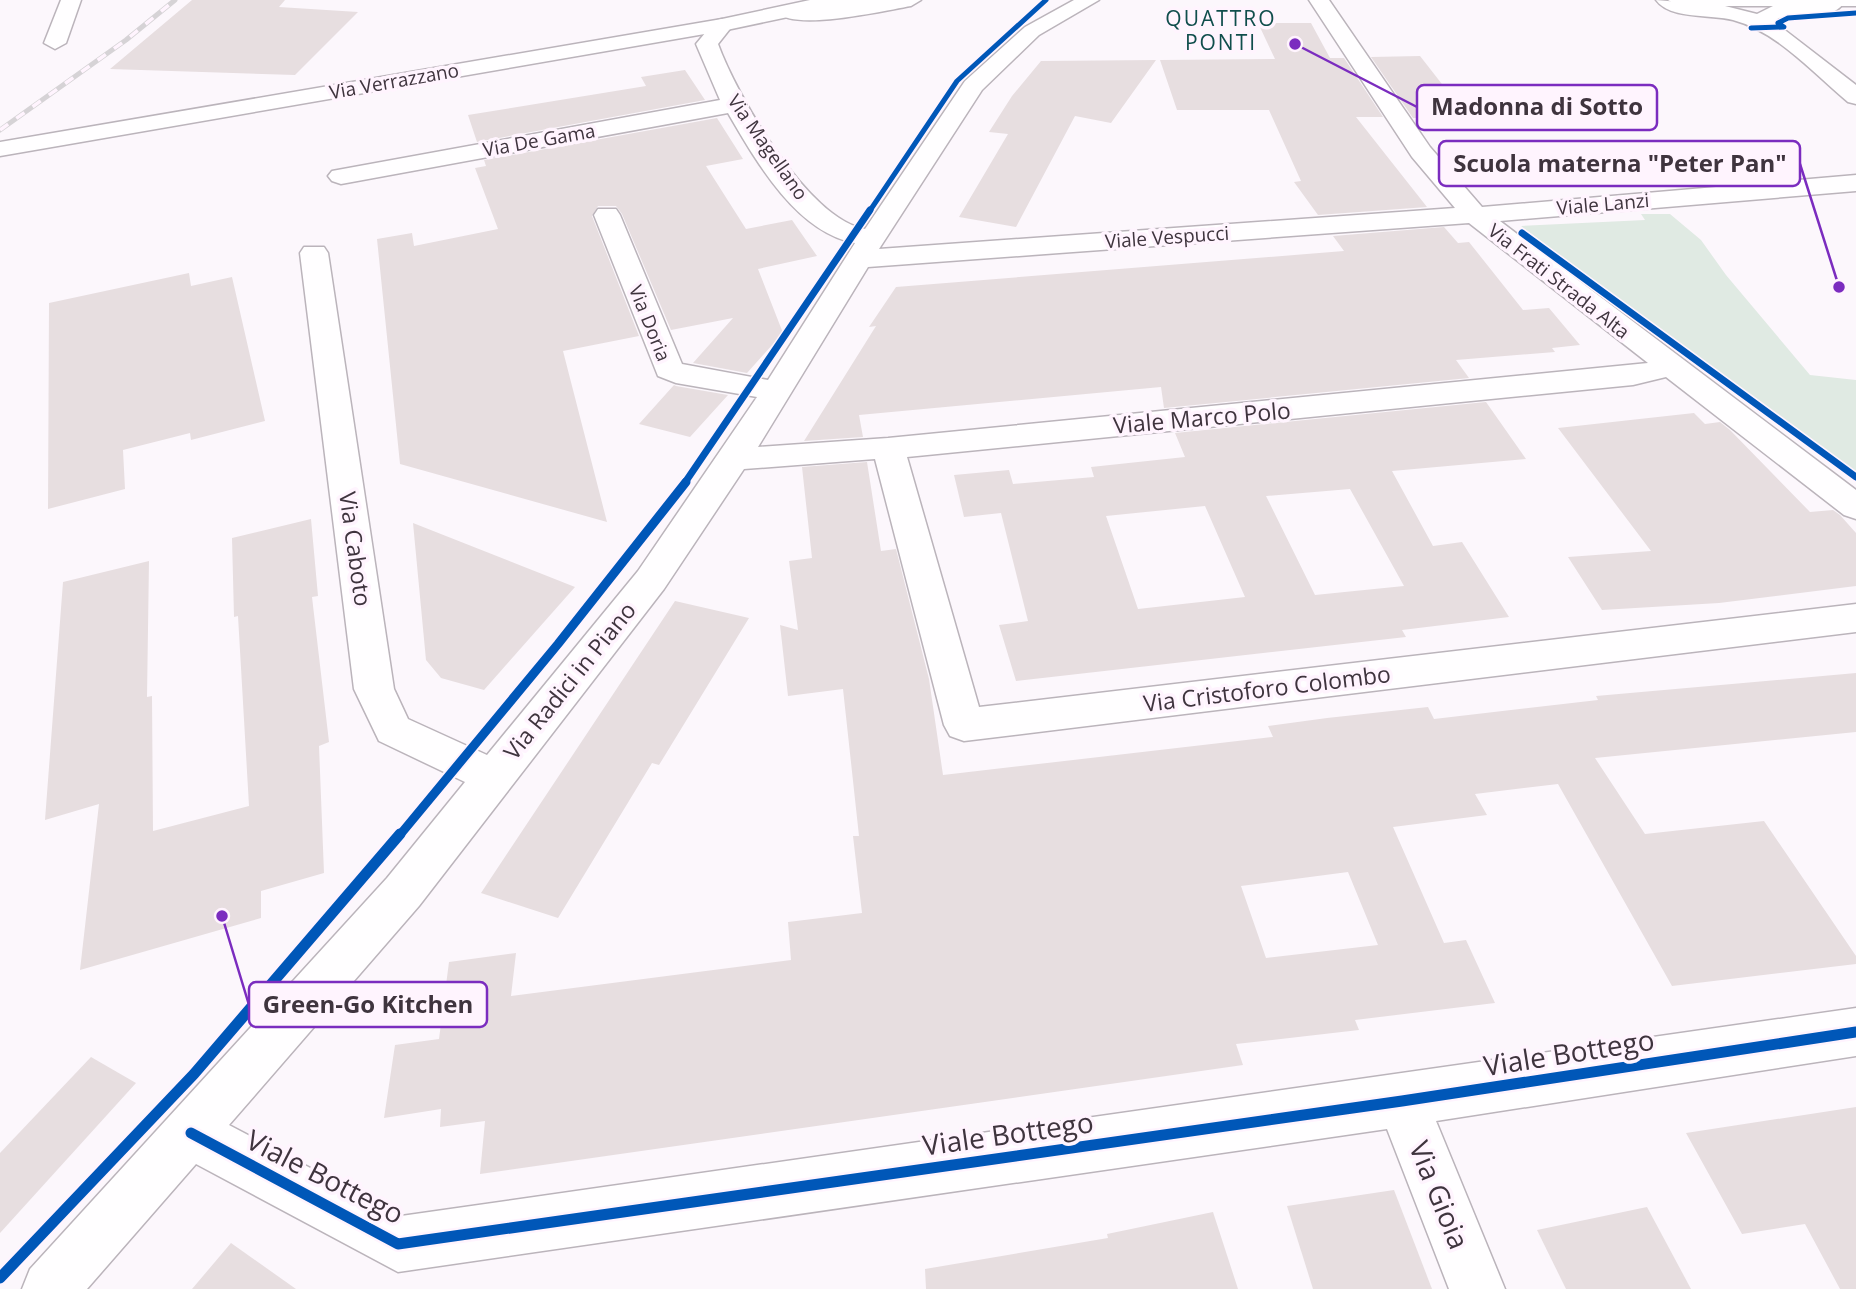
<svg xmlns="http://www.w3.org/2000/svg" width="1856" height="1289" font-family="'Open Sans',sans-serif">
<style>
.green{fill:#e0eae3}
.building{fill:#e7dee0;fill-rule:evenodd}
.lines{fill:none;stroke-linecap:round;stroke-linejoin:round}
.minor-casing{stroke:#bbb4bb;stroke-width:3}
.major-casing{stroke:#bbb4bb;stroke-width:3}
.minor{fill:#fffeff;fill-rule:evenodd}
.major{fill:#fffeff;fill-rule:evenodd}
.rail-casing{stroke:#d6d3d6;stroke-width:5}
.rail{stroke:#fff4fe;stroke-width:3.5;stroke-dasharray:10;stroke-linecap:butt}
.cycleway-far3-casing{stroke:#fff4fe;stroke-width:8}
.cycleway-far2-casing{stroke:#fff4fe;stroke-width:10}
.cycleway-far1-casing{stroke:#fff4fe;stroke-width:13}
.cycleway-casing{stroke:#fff4fe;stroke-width:16}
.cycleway-far3{stroke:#0057b8;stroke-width:5}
.cycleway-far2{stroke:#0057b8;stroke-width:7}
.cycleway-far1{stroke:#0057b8;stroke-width:9}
.cycleway{stroke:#0057b8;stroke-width:11}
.labels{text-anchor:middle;stroke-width:7;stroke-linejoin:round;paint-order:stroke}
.far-street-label{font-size:19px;fill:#3f343e;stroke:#fff4fe}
.far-neighbourhood-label{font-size:21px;letter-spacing:2px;fill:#104e4c;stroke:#fff4fe}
.street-label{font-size:23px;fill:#3f343e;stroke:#fff4fe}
.near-street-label{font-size:28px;fill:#3f343e;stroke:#fff4fe}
.leader{fill:none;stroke:#7b2cbf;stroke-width:2.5}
.callout-dot{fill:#7b2cbf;stroke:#fff4fe;stroke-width:2.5}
.callout{fill:#fff4fe;stroke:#7b2cbf;stroke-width:2.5}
.callout-label{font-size:24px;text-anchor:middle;font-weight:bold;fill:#3f343e}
</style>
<rect width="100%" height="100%" fill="#fcf7fc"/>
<path class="green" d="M 1641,214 L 1670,214 L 1701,240 L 1726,275 L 1810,375 L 1856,380 L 1856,477 L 1521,226 L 1645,220 Z"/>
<g class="building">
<path d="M 192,0 L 285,0 L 279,7 L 358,12 L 295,75 L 110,69 Z"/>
<path d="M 1258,23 L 1311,23 L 1330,58 L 1344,58 L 1383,117 L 1356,117 L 1427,207 L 1318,215 L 1294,182 L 1301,181 L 1269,110 L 1177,110 L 1160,60 L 1275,59 Z"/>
<path d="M 1420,56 L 1445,88 L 1463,118 L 1413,118 L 1371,57 Z"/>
<path d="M 1156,60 L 1111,123 L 1075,116 L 1016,227 L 959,217 L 1008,134 L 989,132 L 1012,96 L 1041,61 Z"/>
<path d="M 685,70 L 705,100 L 477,142 L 468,115 L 646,86 L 641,77 Z"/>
<path d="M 717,118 L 743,159 L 706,166 L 746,229 L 792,220 L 817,256 L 758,269 L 783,333 L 747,373 L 693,363 L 733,318 L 671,330 L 622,214 L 616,206 L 598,206 L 592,216 L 639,336 L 563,351 L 607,522 L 400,464 L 377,239 L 412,233 L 414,246 L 498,229 L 475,168 L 486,166 L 484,160 Z"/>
<path d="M 1444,227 L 1458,243 L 1469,242 L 1523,310 L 1549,308 L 1580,345 L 1552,348 L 1555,352 L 1456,360 L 1469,378 L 1164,408 L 1161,387 L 859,415 L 863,437 L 804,441 L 876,326 L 869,327 L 896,287 L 1344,251 L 1333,236 Z"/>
<path d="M 189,273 L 191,286 L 232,277 L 265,421 L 191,440 L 190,433 L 123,450 L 125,489 L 48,509 L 49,303 Z"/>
<path d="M 674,385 L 676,386 L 728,395 L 690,437 L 639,424 Z"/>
<path d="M 1486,402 L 1526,459 L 1392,471 L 1433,546 L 1462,542 L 1509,617 L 1402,630 L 1406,637 L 1016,681 L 999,625 L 1028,621 L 1001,513 L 964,517 L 954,475 L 1009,470 L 1013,484 L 1094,477 L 1091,467 L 1185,457 L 1175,433 ZM 1350,489 L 1404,586 L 1315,595 L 1266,496 ZM 1205,506 L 1245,597 L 1138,609 L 1106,516 Z"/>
<path d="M 1694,413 L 1705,424 L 1720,422 L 1730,430 L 1810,512 L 1833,510 L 1840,515 L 1856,533 L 1856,586 L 1719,603 L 1602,610 L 1568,557 L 1651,551 L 1558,428 Z"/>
<path d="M 867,462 L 881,551 L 896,549 L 929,679 L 943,775 L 1273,737 L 1268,726 L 1327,718 L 1428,707 L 1434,719 L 1598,700 L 1596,696 L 1856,673 L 1856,732 L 1595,758 L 1645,834 L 1764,821 L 1856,956 L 1856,964 L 1672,986 L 1558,784 L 1475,794 L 1487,815 L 1393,827 L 1444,943 L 1466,940 L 1495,1003 L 1355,1020 L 1359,1030 L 1236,1044 L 1243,1065 L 480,1174 L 485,1121 L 440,1127 L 441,1109 L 384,1118 L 395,1045 L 439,1039 L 449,962 L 516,953 L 511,996 L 791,960 L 788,922 L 862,913 L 853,836 L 859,836 L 843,689 L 788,696 L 780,625 L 798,630 L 789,561 L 812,558 L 802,467 ZM 1348,872 L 1378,945 L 1266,958 L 1241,886 Z"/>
<path d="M 311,519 L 318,596 L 312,597 L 329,742 L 319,746 L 324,873 L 261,891 L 261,918 L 80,970 L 99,804 L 45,820 L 63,582 L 149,561 L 147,697 L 152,696 L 153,831 L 249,806 L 238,616 L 234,617 L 232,538 Z"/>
<path d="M 413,523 L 575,587 L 484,690 L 441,678 L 426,660 Z"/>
<path d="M 675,601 L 749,618 L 659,765 L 652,763 L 558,918 L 481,893 Z"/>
<path d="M 91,1057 L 136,1083 L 0,1233 L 0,1153 Z"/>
<path d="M 1856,1107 L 1856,1289 L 1840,1289 L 1805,1224 L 1742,1234 L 1686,1133 Z"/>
<path d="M 1394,1190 L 1432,1289 L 1313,1289 L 1287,1206 Z"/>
<path d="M 1647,1207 L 1691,1289 L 1566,1289 L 1537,1230 Z"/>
<path d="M 1213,1212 L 1238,1289 L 926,1289 L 925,1269 L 1108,1238 L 1107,1234 Z"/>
<path d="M 231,1243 L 296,1289 L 192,1289 Z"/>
</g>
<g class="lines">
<defs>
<g id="minor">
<path d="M 61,0 L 81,0 L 66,43 L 55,49 L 44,43 Z"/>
<path d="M 875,0 L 921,0 L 911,6 C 888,10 792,32 778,12 L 788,6 L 834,7 Z"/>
<path d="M 1074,0 L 1099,0 L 1039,35 L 982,90 L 879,249 L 1455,208 L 1412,157 L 1309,0 L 1329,0 L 1430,147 L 1482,207 L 1856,175 L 1856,191 L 1500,221 L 1856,490 L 1856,519 L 1844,515 L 1666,377 L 1633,385 L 907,457 L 979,707 L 1856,604 L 1856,632 L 964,741 L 950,736 L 944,725 L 875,459 L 744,469 L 664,589 L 419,906 L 229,1125 L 401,1216 L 1856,1008 L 1856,1056 L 1436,1121 L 1505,1289 L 1449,1289 L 1387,1129 L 398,1272 L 196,1164 L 87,1289 L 22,1289 L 30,1269 L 387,878 L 465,782 L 379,741 L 354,689 L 300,253 L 304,247 L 324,247 L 328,253 L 394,689 L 408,719 L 487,755 L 638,571 L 757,397 L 676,383 L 658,376 L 594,215 L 598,209 L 616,209 L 620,215 L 682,364 L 768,380 L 855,243 C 796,232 756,161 728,113 L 341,184 L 332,181 L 328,176 L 332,171 L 720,100 L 696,44 L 715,21 L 722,19 L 733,25 L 718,44 C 736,94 808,220 865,229 L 965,81 L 1025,27 ZM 1469,223 L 1648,363 L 888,438 L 758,447 L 868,267 Z"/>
<path d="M 1656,0 L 1725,6 L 1757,14 L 1773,6 L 1845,0 C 1837,21 1797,17 1778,18 L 1777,24 L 1856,85 L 1856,104 L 1848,102 C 1813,73 1778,32 1733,20 C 1712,14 1670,20 1656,0 Z"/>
</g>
<g id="major">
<path d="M 810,0 L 883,0 L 873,6 L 815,16 L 807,13 L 722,31 L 0,156 L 0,142 L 722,19 Z"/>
<path d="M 1668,0 L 1856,0 L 1856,6 L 1678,6 Z"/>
</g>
</defs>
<use href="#minor" class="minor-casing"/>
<use href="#major" class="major-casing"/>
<use href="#minor" class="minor"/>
<use href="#major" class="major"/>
<defs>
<path id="rail" d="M 0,130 L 126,40 L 175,0"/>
</defs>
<use href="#rail" class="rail-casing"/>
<use href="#rail" class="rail"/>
<defs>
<g id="cycleway-far3">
<path d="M 1751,28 L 1784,27 L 1778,23 L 1788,18 L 1856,13"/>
<path d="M 869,212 L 957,81 L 1046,0"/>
</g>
<g id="cycleway-far2">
<path d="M 1522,233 L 1856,477"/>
<path d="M 684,484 L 870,210"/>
</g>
<path id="cycleway-far1" d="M 399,836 L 558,644 L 686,482"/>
<g id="cycleway">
<path d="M 191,1133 L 398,1244 L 1402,1101 L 1856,1032"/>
<path d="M 0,1278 L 194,1074 L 400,834"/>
</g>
</defs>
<use href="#cycleway-far3" class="cycleway-far3-casing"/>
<use href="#cycleway-far2" class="cycleway-far2-casing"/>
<use href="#cycleway-far1" class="cycleway-far1-casing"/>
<use href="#cycleway" class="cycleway-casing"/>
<use href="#cycleway-far3" class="cycleway-far3"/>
<use href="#cycleway-far2" class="cycleway-far2"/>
<use href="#cycleway-far1" class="cycleway-far1"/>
<use href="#cycleway" class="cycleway"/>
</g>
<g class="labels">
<g class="far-street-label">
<text transform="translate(394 81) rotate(-10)" y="7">Via Verrazzano</text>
<text transform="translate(539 140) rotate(-10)" y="7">Via De Gama</text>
<text transform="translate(768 147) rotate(55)" y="7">Via Magellano</text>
<text transform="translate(1603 204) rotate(-5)" y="7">Viale Lanzi</text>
<text transform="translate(1167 237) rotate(-4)" y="7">Viale Vespucci</text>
<text transform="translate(1559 281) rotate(38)" y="7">Via Frati Strada Alta</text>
<text transform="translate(650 323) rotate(68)" y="7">Via Doria</text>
</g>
<g class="far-neighbourhood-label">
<text x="1221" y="26">QUATTRO<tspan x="1221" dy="24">PONTI</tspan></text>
</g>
<g class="street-label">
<text transform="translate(1202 418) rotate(-5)" y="8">Viale Marco Polo</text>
<text transform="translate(355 549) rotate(82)" y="8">Via Caboto</text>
<text transform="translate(570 681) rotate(-51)" y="8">Via Radici in Piano</text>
<text transform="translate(1267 689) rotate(-7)" y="8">Via Cristoforo Colombo</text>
</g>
<g class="near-street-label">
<text transform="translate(1569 1053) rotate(-9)" y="10">Viale Bottego</text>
<text transform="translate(1008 1134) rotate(-8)" y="10">Viale Bottego</text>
<text transform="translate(325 1177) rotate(27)" y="10">Viale Bottego</text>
<text transform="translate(1439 1195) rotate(68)" y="10">Via Gioia</text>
</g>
</g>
<path class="leader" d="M1295 44L1417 107M1839 287L1800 164M222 916L249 1005"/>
<g class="callout-dot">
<circle cx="1295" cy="44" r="7"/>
<circle cx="1839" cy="287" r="7"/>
<circle cx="222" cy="916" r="7"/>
</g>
<g class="callout">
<rect x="1417" y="85" width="240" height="45" rx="7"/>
<rect x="1439" y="141" width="361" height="45" rx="7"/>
<rect x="249" y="982" width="238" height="45" rx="7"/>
</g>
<g class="callout-label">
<text x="1537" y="115">Madonna di Sotto</text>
<text x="1620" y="172">Scuola materna "Peter Pan"</text>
<text x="368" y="1013">Green-Go Kitchen</text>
</g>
</svg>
